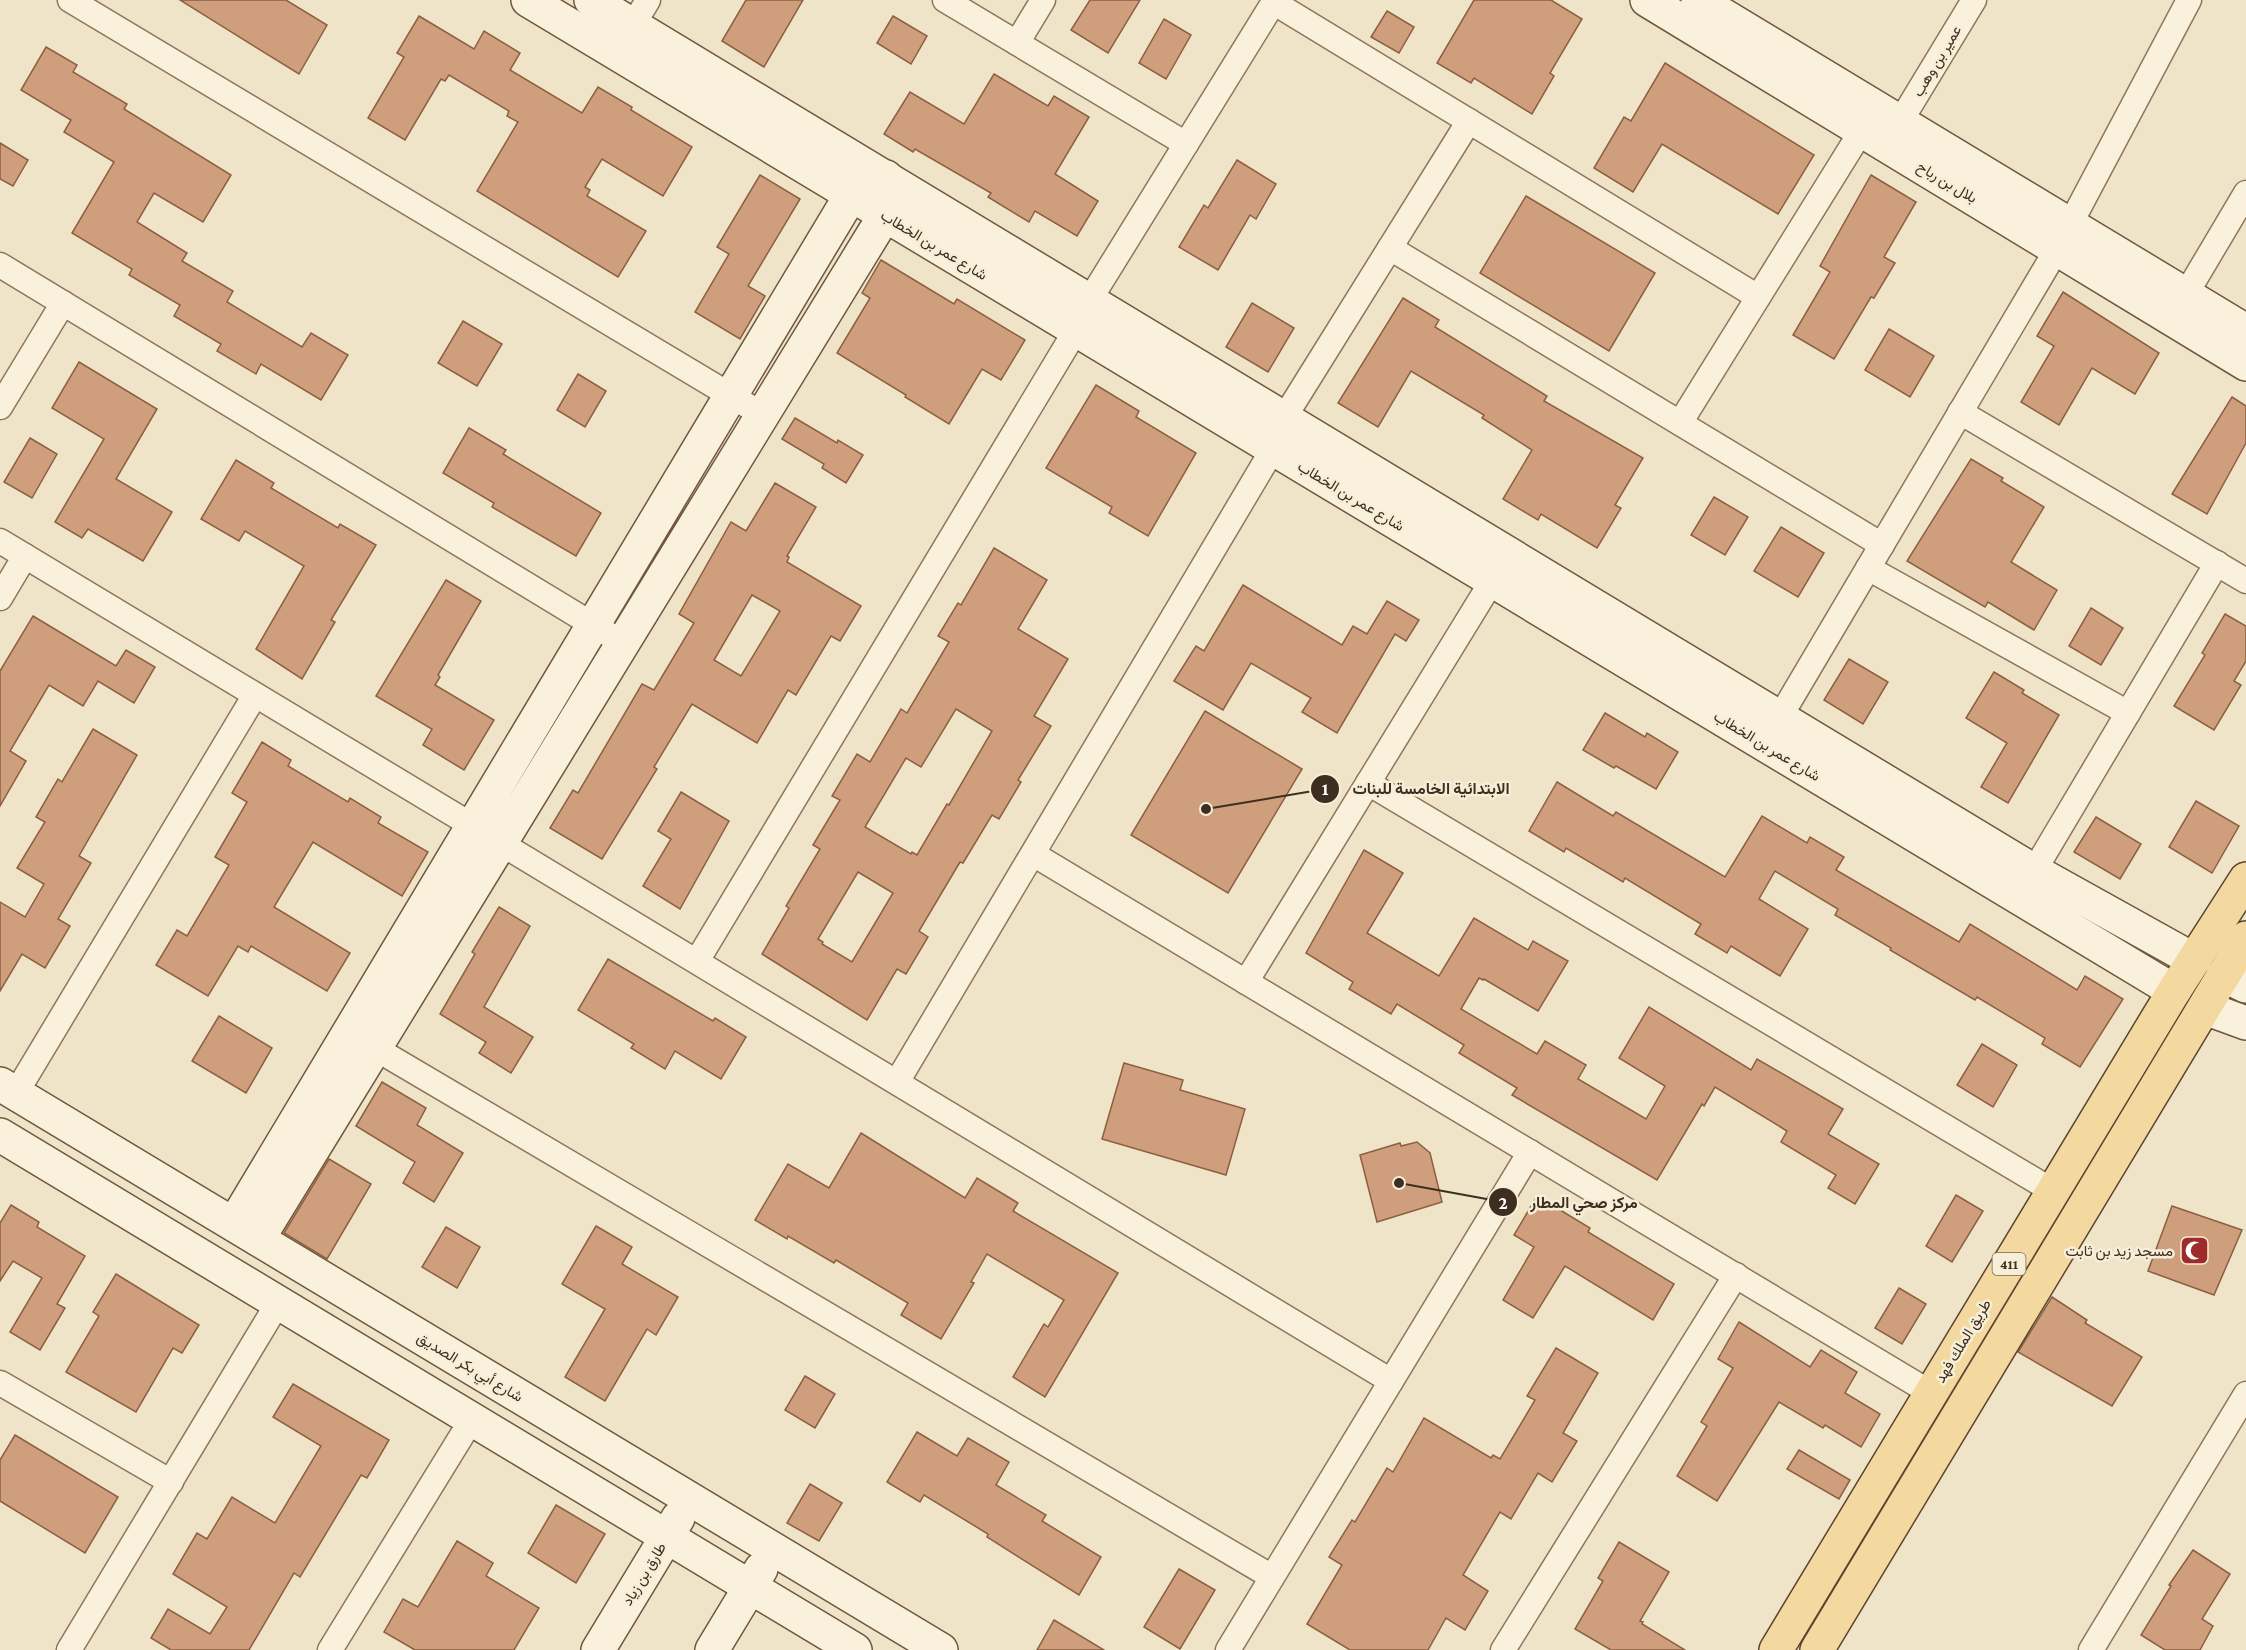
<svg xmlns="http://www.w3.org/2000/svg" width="2246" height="1650" font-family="'Crimson Pro',Vazirmatn,serif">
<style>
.building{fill:#cf9f7d;stroke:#8d5f41;stroke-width:1.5;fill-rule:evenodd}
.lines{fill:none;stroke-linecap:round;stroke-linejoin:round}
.street-casing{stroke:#8d765c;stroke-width:27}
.secondary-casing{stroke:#6f573f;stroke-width:36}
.primary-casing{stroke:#5b4430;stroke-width:36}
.street{stroke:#faf1dc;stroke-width:24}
.secondary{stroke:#faf1dc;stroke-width:33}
.primary{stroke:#f3d9a0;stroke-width:33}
.labels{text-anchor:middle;stroke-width:5;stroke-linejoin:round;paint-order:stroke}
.shield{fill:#f7eed8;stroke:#756857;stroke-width:1.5}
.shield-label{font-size:14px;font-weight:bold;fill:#3d2e20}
.street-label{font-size:15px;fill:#3d2e20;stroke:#f7eed8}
.poi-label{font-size:15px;fill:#3d2e20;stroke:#f7eed8;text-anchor:end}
.leader{fill:none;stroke:#3d2e20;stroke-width:2}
.callout-dot{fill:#3d2e20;stroke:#f7eed8;stroke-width:2}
.mark-label{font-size:18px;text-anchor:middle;font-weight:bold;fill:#fff}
.callout-label{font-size:16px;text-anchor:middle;font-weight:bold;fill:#3d2e20;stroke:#f7eed8;stroke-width:5;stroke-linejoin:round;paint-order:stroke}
</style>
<rect width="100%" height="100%" fill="#f0e4c8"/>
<g class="building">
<path d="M 180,0 L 286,0 L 327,25 L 299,74 Z"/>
<path d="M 746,0 L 803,0 L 764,67 L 722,41 Z"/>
<path d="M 1090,0 L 1140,0 L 1108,53 L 1071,30 Z"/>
<path d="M 1474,0 L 1551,0 L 1582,19 L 1550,73 L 1554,76 L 1532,114 L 1474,78 L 1471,83 L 1437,63 Z"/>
<path d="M 1387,11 L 1414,27 L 1399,53 L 1371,37 Z"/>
<path d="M 419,16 L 474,49 L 484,31 L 520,53 L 510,70 L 582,113 L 598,87 L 632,107 L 631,110 L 692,147 L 663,196 L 602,159 L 585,187 L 590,190 L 587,196 L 646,231 L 618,277 L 477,191 L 518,122 L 507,116 L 509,111 L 449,75 L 445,81 L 441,79 L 405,140 L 368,118 L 404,57 L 397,53 Z"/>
<path d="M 893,16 L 927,36 L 911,64 L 877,43 Z"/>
<path d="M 1164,19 L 1191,35 L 1166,79 L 1139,63 Z"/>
<path d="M 46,47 L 77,65 L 73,72 L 127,104 L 124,109 L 231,175 L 203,222 L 154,193 L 137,222 L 187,253 L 182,261 L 233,291 L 227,302 L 302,347 L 311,333 L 348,355 L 321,400 L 261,364 L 256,374 L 217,351 L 221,344 L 174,316 L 180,305 L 129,275 L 132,269 L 72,233 L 114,162 L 64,132 L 71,120 L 21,90 Z"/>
<path d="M 1665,63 L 1814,155 L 1778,214 L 1662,144 L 1633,192 L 1594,168 L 1624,117 L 1631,121 Z"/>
<path d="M 994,74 L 1048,106 L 1054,96 L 1089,117 L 1055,174 L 1098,201 L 1077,236 L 1035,211 L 1029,222 L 988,197 L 991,193 L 915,149 L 913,152 L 884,134 L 910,92 L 964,124 Z"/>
<path d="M 0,143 L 28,160 L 13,186 L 0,179 Z"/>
<path d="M 1237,160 L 1276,184 L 1256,219 L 1250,215 L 1218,270 L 1179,247 L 1204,205 L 1208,208 Z"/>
<path d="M 760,175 L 800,199 L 748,286 L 765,296 L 740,339 L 695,312 L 729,254 L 717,247 Z"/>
<path d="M 1871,175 L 1916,202 L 1884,257 L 1895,263 L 1874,298 L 1871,297 L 1834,359 L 1793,335 L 1830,272 L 1820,266 Z"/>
<path d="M 1526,196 L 1655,273 L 1609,351 L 1480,273 Z"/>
<path d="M 881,260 L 954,304 L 957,299 L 1025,340 L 1001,380 L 982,369 L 949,424 L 905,397 L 906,395 L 837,353 L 870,298 L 862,293 Z"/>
<path d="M 2063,292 L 2159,353 L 2135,394 L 2092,368 L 2059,425 L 2021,402 L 2054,346 L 2037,336 Z"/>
<path d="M 1403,298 L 1439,320 L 1435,327 L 1547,396 L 1544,401 L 1643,458 L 1615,505 L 1621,508 L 1597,548 L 1541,514 L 1538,520 L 1503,499 L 1532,450 L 1482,418 L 1484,415 L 1411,371 L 1378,427 L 1338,403 Z"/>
<path d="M 1252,303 L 1294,328 L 1268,372 L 1226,347 Z"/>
<path d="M 463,321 L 502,344 L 477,386 L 438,363 Z"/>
<path d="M 1889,329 L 1934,356 L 1910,397 L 1865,370 Z"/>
<path d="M 79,362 L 157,409 L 116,479 L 172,512 L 143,561 L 88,529 L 82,538 L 55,522 L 104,439 L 52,408 Z"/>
<path d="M 578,374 L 606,391 L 585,427 L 557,410 Z"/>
<path d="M 1096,385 L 1139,411 L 1136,417 L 1196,453 L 1148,536 L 1109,513 L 1112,507 L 1046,468 Z"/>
<path d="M 2232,397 L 2246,406 L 2246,443 L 2207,514 L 2172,494 Z"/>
<path d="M 795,418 L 837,443 L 838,440 L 863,455 L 846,483 L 822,468 L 824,464 L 782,439 Z"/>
<path d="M 469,428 L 506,450 L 503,454 L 601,513 L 576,556 L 492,507 L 494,503 L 443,473 Z"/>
<path d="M 30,438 L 57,454 L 32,498 L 4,482 Z"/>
<path d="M 1971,459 L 2003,478 L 2001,481 L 2044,507 L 2011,562 L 2057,590 L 2034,630 L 1988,602 L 1985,607 L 1907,561 Z"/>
<path d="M 236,460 L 274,483 L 271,488 L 338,528 L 340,524 L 376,545 L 331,620 L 335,622 L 302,679 L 256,649 L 304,566 L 245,531 L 239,541 L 201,519 Z"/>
<path d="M 775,483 L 816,507 L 787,556 L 789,557 L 787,562 L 861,606 L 840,641 L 831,636 L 796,695 L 788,690 L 757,743 L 692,704 L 654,767 L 657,769 L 602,859 L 550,828 L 573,790 L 578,793 L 642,684 L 654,690 L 694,623 L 679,614 L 731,522 L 746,531 ZM 752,595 L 780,611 L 741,676 L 714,660 Z"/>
<path d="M 1714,497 L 1748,517 L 1725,555 L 1691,535 Z"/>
<path d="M 1781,527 L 1824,553 L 1798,597 L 1754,571 Z"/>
<path d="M 994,548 L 1047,580 L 1018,629 L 1068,659 L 1034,716 L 1051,726 L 1018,780 L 1021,782 L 999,819 L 992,815 L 963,863 L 960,862 L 919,931 L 928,937 L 906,974 L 897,969 L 867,1020 L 762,954 L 789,908 L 786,906 L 820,849 L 813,845 L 840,800 L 832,796 L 857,754 L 870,762 L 901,709 L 907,713 L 949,642 L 938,636 L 958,603 L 961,605 ZM 956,709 L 992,731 L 949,805 L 947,804 L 917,855 L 912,852 L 911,854 L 865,827 L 906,758 L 921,767 ZM 858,872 L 893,893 L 852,962 L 822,944 L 823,942 L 818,939 Z"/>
<path d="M 446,580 L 481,601 L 438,675 L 440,677 L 435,685 L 494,720 L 464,770 L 423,745 L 432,729 L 376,696 Z"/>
<path d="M 1243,585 L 1342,645 L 1353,626 L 1367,634 L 1387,601 L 1419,620 L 1406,641 L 1395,634 L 1337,733 L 1302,712 L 1311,698 L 1251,663 L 1223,710 L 1174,681 L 1196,646 L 1204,651 Z"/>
<path d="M 2091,608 L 2123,628 L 2101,665 L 2069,646 Z"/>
<path d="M 2225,614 L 2246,626 L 2246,661 L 2234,681 L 2241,685 L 2214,730 L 2174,706 L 2205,655 L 2202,653 Z"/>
<path d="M 33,616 L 116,666 L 126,650 L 155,667 L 134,703 L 98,681 L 83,706 L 49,685 L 10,751 L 26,761 L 0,806 L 0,671 Z"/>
<path d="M 1849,659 L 1888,682 L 1863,724 L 1824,700 Z"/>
<path d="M 1994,672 L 2024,690 L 2022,693 L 2059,715 L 2008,803 L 1981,787 L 2007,743 L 1966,718 Z"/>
<path d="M 1205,711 L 1302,769 L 1228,893 L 1131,835 Z"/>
<path d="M 1605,713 L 1645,737 L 1647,733 L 1678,752 L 1656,789 L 1616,766 L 1614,768 L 1583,750 Z"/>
<path d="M 93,729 L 137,755 L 79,856 L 91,863 L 58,919 L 70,926 L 45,968 L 22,954 L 0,991 L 0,902 L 25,917 L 44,884 L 17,868 L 45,822 L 36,817 L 58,779 L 62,782 Z"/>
<path d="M 262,742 L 291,760 L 288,766 L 348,802 L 350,798 L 381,817 L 378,823 L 428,852 L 402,896 L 313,842 L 274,907 L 350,953 L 327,991 L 251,946 L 248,952 L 238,946 L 208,996 L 156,965 L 177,930 L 187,936 L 229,865 L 215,857 L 247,802 L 232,793 Z"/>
<path d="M 1557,782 L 1613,816 L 1616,812 L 1725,877 L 1762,816 L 1807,843 L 1810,837 L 1844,857 L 1836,870 L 1959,942 L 1970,924 L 2077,990 L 2085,976 L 2123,999 L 2080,1067 L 2042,1044 L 2045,1038 L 1977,997 L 1975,1000 L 1890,950 L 1891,948 L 1835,915 L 1838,909 L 1775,871 L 1759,899 L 1808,929 L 1780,976 L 1731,946 L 1727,953 L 1695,934 L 1701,924 L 1625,878 L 1623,882 L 1566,848 L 1564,852 L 1529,831 Z"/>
<path d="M 681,792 L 729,821 L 680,909 L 643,886 L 671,839 L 658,831 Z"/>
<path d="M 2196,801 L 2239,826 L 2212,873 L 2169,847 Z"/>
<path d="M 2096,817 L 2141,844 L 2120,879 L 2074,852 Z"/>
<path d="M 1364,850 L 1403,873 L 1367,933 L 1439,976 L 1474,918 L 1528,950 L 1533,941 L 1568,961 L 1538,1011 L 1484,979 L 1483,980 L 1479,978 L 1461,1009 L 1537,1054 L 1545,1041 L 1586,1065 L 1578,1079 L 1646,1119 L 1665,1086 L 1619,1058 L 1649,1007 L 1751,1070 L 1757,1059 L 1843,1109 L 1828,1134 L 1879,1164 L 1855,1204 L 1828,1188 L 1836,1175 L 1781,1142 L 1787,1131 L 1715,1087 L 1704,1106 L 1702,1104 L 1657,1180 L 1512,1095 L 1517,1088 L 1459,1053 L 1464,1045 L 1397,1004 L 1391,1014 L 1349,989 L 1353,982 L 1306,953 Z"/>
<path d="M 499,907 L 530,926 L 484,1007 L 533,1037 L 511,1073 L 479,1053 L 486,1042 L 440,1014 L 475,954 L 472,952 Z"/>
<path d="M 608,959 L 713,1021 L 715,1018 L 746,1037 L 721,1079 L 675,1051 L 665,1069 L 631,1048 L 634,1044 L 578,1010 Z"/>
<path d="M 219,1016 L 272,1048 L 246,1093 L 192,1061 Z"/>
<path d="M 1982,1044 L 2017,1065 L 1993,1107 L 1957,1085 Z"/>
<path d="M 1124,1063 L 1183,1080 L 1180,1090 L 1245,1109 L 1226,1175 L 1102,1139 Z"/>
<path d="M 382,1082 L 426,1108 L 417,1125 L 463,1153 L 434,1202 L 403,1183 L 415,1162 L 356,1126 Z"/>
<path d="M 861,1133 L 965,1198 L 977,1178 L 1018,1203 L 1013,1211 L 1118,1273 L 1045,1397 L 1013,1377 L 1044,1324 L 1048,1327 L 1064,1300 L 987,1254 L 971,1282 L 974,1283 L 941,1339 L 901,1315 L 908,1303 L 836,1260 L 834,1263 L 788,1236 L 787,1239 L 755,1220 L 788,1164 L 829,1188 Z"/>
<path d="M 1417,1142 L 1430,1153 L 1442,1202 L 1377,1222 L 1360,1155 L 1400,1143 L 1401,1146 Z"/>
<path d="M 329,1159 L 371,1184 L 327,1259 L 284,1233 Z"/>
<path d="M 1956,1195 L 1983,1211 L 1952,1262 L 1926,1246 Z"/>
<path d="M 1537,1196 L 1590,1228 L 1588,1232 L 1674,1284 L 1653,1320 L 1565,1266 L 1533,1318 L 1503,1300 L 1534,1247 L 1514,1235 Z"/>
<path d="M 11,1205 L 39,1222 L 37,1227 L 85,1256 L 57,1304 L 65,1308 L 40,1350 L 10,1332 L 42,1278 L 13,1261 L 0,1281 L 0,1223 Z"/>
<path d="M 2172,1206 L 2242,1230 L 2214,1295 L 2148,1271 Z"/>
<path d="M 596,1226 L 632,1247 L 622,1264 L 678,1297 L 656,1335 L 647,1329 L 605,1401 L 565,1377 L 605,1309 L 562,1284 Z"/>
<path d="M 446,1227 L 480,1247 L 457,1288 L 422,1267 Z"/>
<path d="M 116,1274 L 199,1325 L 182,1353 L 173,1348 L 136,1412 L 66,1372 L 99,1316 L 93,1312 Z"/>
<path d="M 1899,1288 L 1926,1304 L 1902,1344 L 1875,1328 Z"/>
<path d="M 2052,1297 L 2087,1320 L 2085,1323 L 2142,1357 L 2112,1406 L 2018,1352 Z"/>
<path d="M 1739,1322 L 1810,1367 L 1821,1350 L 1857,1372 L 1845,1393 L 1880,1414 L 1861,1447 L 1825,1425 L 1823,1428 L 1779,1402 L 1717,1501 L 1677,1476 L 1707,1426 L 1701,1422 L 1733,1368 L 1718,1359 Z"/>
<path d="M 1556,1348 L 1598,1373 L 1563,1433 L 1577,1441 L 1552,1482 L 1538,1473 L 1511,1519 L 1500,1512 L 1463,1575 L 1488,1591 L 1465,1630 L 1446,1618 L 1428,1650 L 1350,1650 L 1307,1624 L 1342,1565 L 1329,1557 L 1352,1520 L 1355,1522 L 1387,1468 L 1393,1472 L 1424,1418 L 1491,1458 L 1493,1455 L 1500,1459 L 1535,1400 L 1527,1396 Z"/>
<path d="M 805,1376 L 835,1394 L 815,1428 L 785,1410 Z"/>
<path d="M 293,1384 L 389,1440 L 367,1478 L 361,1475 L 300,1577 L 294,1573 L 249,1650 L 171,1650 L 151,1638 L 168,1609 L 210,1634 L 227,1607 L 173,1574 L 197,1533 L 207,1539 L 232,1497 L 275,1523 L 321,1446 L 273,1417 Z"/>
<path d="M 917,1432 L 957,1456 L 968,1438 L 1009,1462 L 996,1485 L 1046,1515 L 1042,1521 L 1101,1557 L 1079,1595 L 987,1537 L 988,1534 L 924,1495 L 920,1502 L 887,1482 Z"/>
<path d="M 15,1435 L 118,1497 L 85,1553 L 0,1501 L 0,1460 Z"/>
<path d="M 1799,1450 L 1850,1480 L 1839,1499 L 1787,1469 Z"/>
<path d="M 810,1484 L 842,1503 L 819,1541 L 787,1523 Z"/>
<path d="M 556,1505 L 605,1534 L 576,1583 L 528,1553 Z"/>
<path d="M 457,1541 L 493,1563 L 486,1576 L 539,1608 L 514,1650 L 415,1650 L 384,1632 L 403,1599 L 418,1607 Z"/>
<path d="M 1619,1542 L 1669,1572 L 1640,1621 L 1643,1622 L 1642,1624 L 1685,1650 L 1611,1650 L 1575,1629 L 1603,1581 L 1598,1578 Z"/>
<path d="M 2193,1550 L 2230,1574 L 2202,1619 L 2213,1626 L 2200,1650 L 2165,1650 L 2141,1635 L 2171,1586 L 2169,1585 Z"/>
<path d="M 1179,1569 L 1215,1590 L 1180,1649 L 1144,1627 Z"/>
<path d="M 1054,1620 L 1104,1650 L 1037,1650 Z"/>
</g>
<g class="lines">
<defs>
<g id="street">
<path d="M 70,0 L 763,415"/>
<path d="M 945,0 L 1186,144"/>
<path d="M 1273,2 L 1758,297"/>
<path d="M 633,25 L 648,0"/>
<path d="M 1017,43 L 1043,0"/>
<path d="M 1900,122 L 1974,0"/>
<path d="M 1390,248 L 1882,545"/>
<path d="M 0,265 L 623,643"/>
<path d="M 2186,294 L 2246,193"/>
<path d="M 1089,301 L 1275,0"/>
<path d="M 0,407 L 63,303"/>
<path d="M 1960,412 L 2246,581"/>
<path d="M 1284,418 L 1469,121"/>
<path d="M 1680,423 L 1862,130"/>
<path d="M 0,541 L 473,826"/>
<path d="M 1868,568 L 2128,713"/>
<path d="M 0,598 L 25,556"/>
<path d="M 1780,717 L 2057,249 L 2189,0"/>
<path d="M 1368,783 L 2053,1191"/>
<path d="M 500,843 L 1391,1381"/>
<path d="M 1033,854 L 1931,1393"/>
<path d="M 2034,871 L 2217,563"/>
<path d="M 697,961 L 1076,330"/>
<path d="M 1246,982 L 1492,581"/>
<path d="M 361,1040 L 1272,1577"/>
<path d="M 897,1082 L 1273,449"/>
<path d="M 16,1093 L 255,695"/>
<path d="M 0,1383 L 171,1482"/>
<path d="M 69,1650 L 278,1303"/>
<path d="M 330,1650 L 472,1419"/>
<path d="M 1228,1650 L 1530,1152"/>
<path d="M 1503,1650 L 1736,1275"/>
<path d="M 2091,1650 L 2246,1394"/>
</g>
<g id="secondary">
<path d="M 528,0 L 2174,991"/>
<path d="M 591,0 L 2034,871 L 2194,960"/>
<path d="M 1647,0 L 2246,364"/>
<path d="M 1698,0 L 2246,331"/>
<path d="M 2223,975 L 2246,986"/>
<path d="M 2205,1008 L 2246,1023"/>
<path d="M 0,1084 L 941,1650"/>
<path d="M 0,1135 L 855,1650"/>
<path d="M 234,1224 L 851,195 L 886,177 L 885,215 L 258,1239"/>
<path d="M 598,1650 L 678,1518"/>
<path d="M 712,1650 L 761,1569"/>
</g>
<g id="primary">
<path d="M 1776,1650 L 2174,991 L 2246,879"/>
<path d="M 1817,1650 L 2246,938"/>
</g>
</defs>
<use href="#street" class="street-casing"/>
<use href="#secondary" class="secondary-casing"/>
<use href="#primary" class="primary-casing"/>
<use href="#street" class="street"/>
<use href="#secondary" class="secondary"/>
<use href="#primary" class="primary"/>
</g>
<defs>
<symbol id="mosque-square" viewBox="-11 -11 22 22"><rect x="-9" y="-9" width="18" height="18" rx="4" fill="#9e2a2b" stroke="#f7eed8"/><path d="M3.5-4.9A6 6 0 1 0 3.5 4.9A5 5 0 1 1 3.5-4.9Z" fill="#fff"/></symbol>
</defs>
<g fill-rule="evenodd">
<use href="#mosque-square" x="2178" y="1234" width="33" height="33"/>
</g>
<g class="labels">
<rect class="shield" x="1992.5" y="1253" width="33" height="22" rx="4.5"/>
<g class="shield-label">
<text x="2009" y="1269">411</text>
</g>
<g class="street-label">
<text transform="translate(1937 61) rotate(-59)" y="5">عمير بن وهب</text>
<text transform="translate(1947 182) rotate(31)" y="5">بلال بن رباح</text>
<text transform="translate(934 245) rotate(31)" y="5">شارع عمر بن الخطاب</text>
<text transform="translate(1351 496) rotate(31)" y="5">شارع عمر بن الخطاب</text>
<text transform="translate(1767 746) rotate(31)" y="5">شارع عمر بن الخطاب</text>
<text transform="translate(1963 1341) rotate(-59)" y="5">طريق الملك فهد</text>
<text transform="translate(470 1367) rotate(31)" y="5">شارع أبي بكر الصديق</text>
<text transform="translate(644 1574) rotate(-59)" y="5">طارق بن زياد</text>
</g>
<g class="poi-label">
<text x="2173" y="1256">مسجد زيد بن ثابت</text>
</g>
</g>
<path class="leader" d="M1206 809L1325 789M1399 1183L1503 1202"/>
<g class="callout-dot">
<circle cx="1206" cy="809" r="6"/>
<circle cx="1399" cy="1183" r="6"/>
<circle cx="1325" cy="789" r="15"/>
<circle cx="1503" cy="1202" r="15"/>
</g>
<g class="mark-label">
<text x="1325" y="795">1</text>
<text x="1503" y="1209">2</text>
</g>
<g class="callout-label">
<text x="1431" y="794">الابتدائية الخامسة للبنات</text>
<text x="1584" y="1208">مركز صحي المطار</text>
</g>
</svg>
